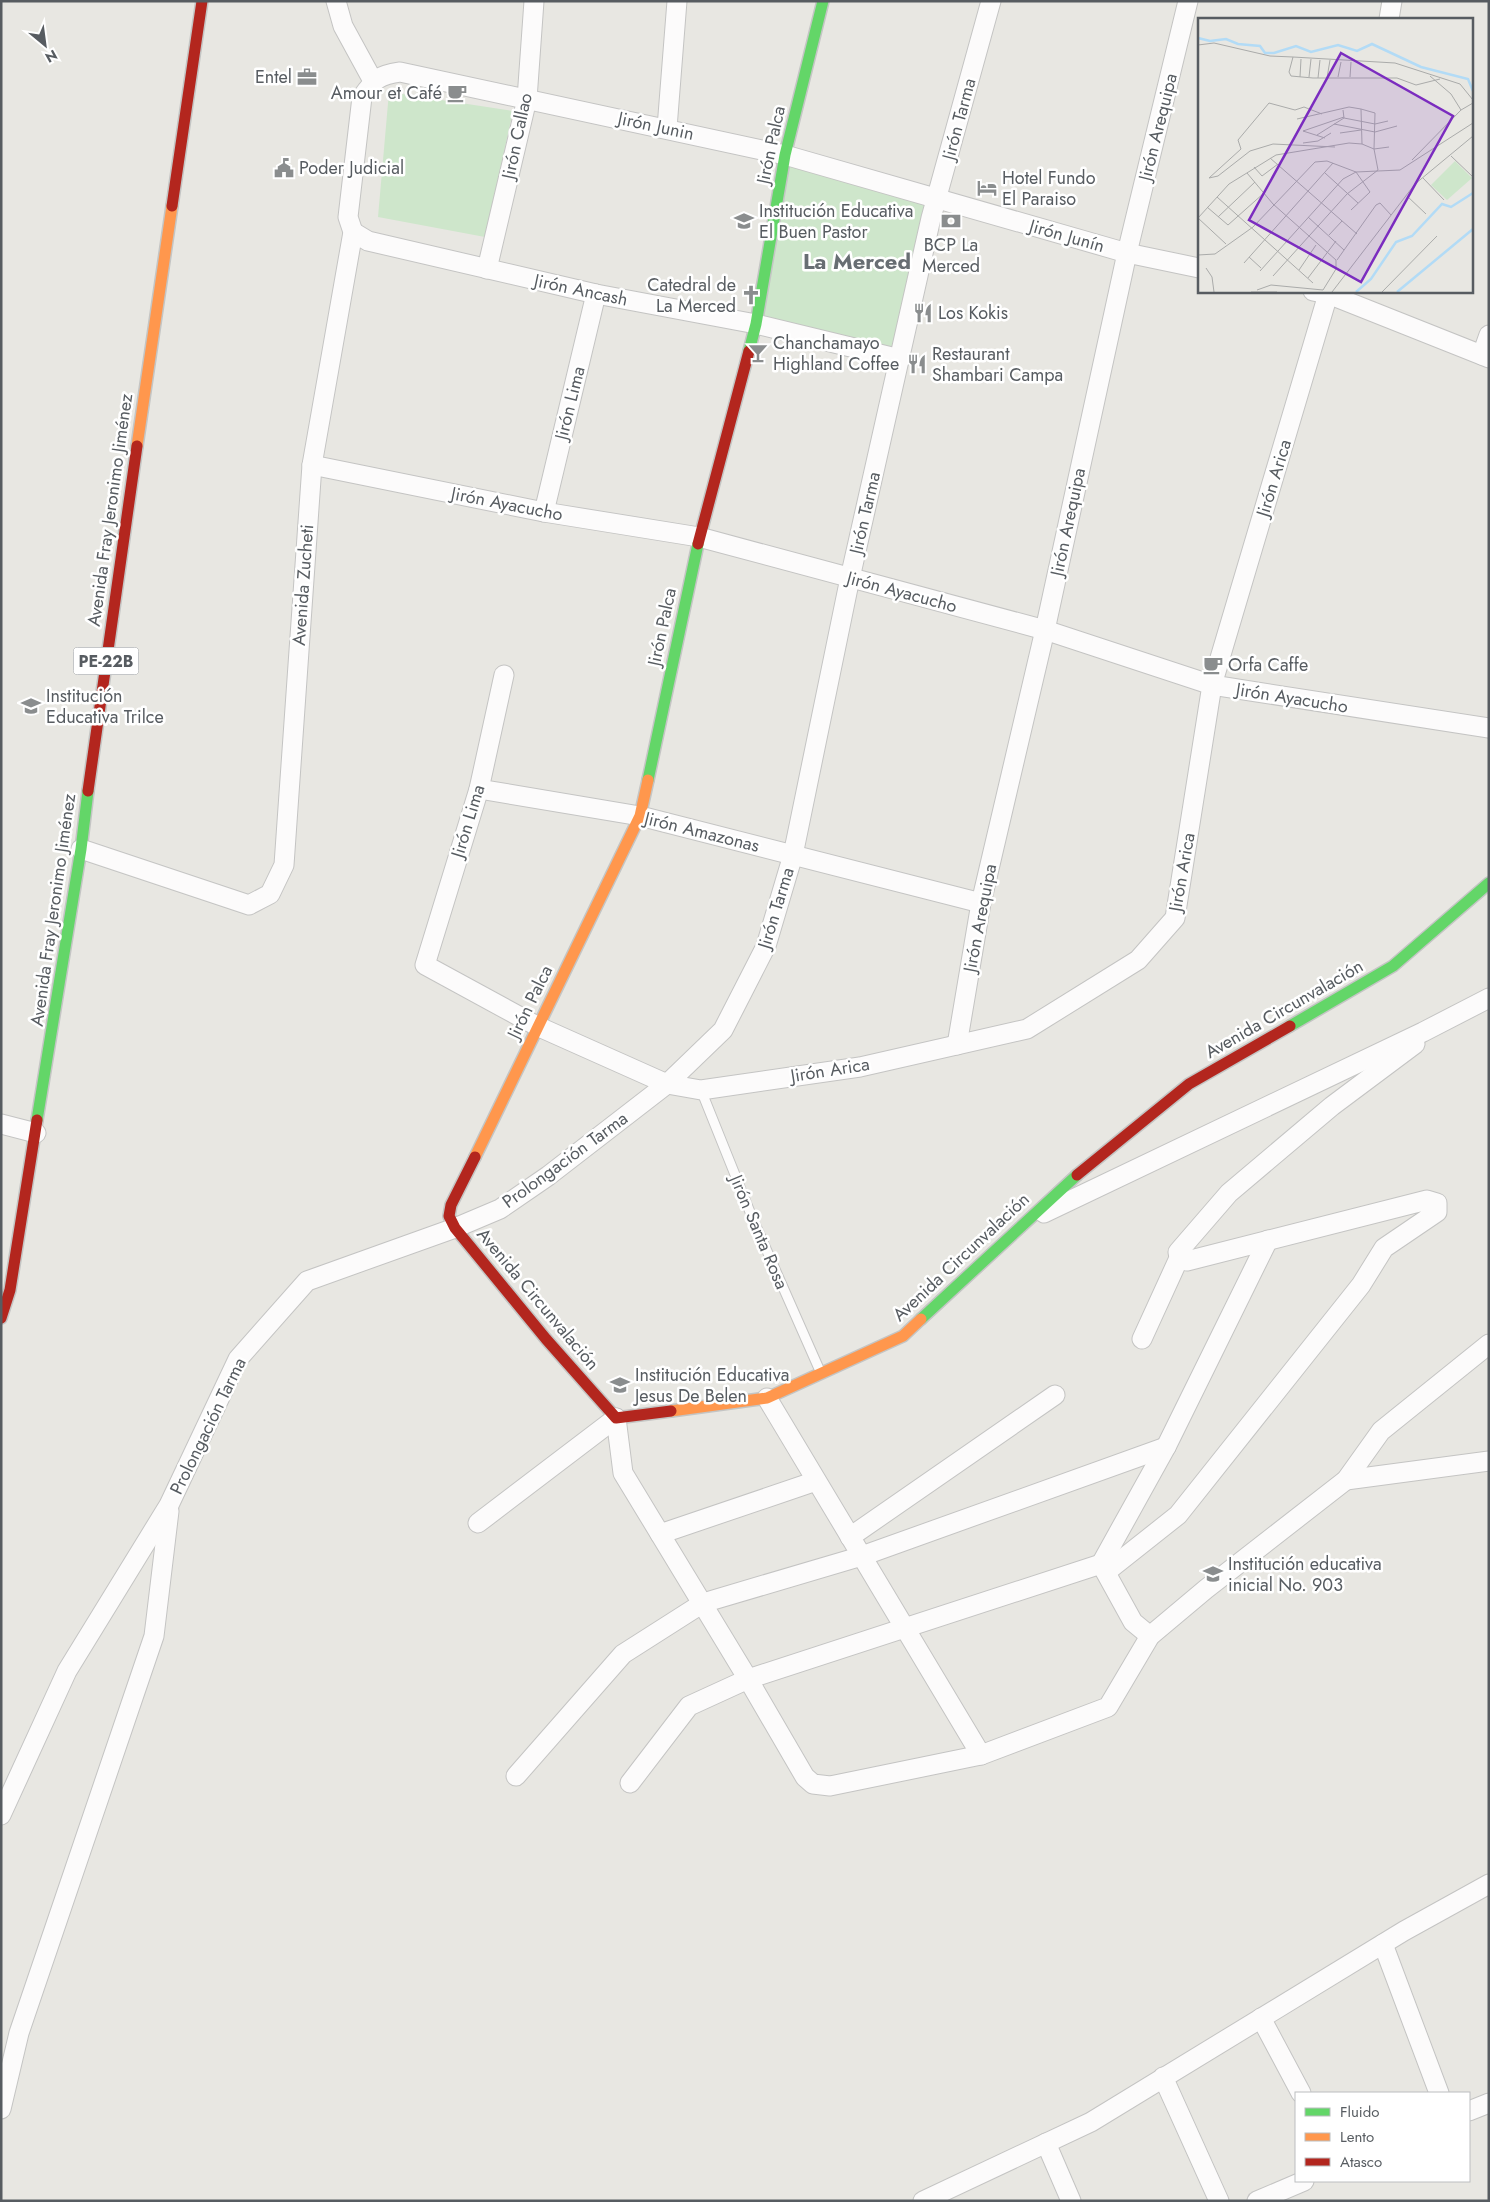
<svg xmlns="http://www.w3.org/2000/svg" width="1490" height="2202" font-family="Jost,sans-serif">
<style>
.green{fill:#cee6cb}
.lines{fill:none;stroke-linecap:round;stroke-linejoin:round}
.lane-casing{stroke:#c4c4c3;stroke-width:11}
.street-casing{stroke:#c4c4c3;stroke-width:21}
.fast-casing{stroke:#c4c5c4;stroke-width:14}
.slow-casing{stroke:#c4c5c4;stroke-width:14}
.jam-casing{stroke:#c4c5c4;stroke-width:14}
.lane{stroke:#fcfbfb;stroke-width:9}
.street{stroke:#fcfbfb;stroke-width:19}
.fast{stroke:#63d668;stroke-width:11}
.slow{stroke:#ff974d;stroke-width:11}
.jam{stroke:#b3261e;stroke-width:11}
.labels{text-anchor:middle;stroke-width:5;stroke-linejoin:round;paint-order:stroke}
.shield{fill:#fff;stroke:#898d90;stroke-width:1}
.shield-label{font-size:16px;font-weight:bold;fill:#575c61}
.poi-label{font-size:18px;fill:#575c61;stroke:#fff;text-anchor:start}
.street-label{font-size:18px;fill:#575c61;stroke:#fff}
.district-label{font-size:22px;font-weight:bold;fill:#686e73;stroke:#fff}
.inset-river{fill:none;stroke:#b2dbf6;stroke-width:2.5}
.inset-road{fill:none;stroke:#aaabaa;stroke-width:1}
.view{fill:#7b2cbf;fill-opacity:0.15;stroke:#7b2cbf;stroke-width:2.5}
.inset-edge{fill:none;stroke:#575c61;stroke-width:2.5}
</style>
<rect width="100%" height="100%" fill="#e8e7e2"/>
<g class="green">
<path d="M 389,92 L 513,111 L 485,237 L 378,217 Z"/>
<path d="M 785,155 L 937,198 L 900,359 L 756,324 Z"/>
</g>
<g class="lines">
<defs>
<path id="lane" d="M 701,1090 L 752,1217 L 820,1371"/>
<g id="street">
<path d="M 336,1 L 343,26 L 373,81"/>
<path d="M 1389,19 L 1392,1"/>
<path d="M 667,128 L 677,1"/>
<path d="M 353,232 L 368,241 L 596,294 L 756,324 L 900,359"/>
<path d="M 487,269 L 527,99 L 534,1"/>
<path d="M 1313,291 L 1328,294 L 1489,358"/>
<path d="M 1482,355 L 1489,335"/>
<path d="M 312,465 L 544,512 L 699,537 L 1045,630 L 1212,685 L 1489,728"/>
<path d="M 544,512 L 596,294"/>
<path d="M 504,675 L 479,789 L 425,965 L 537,1026 L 667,1084 L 701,1090 L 860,1067 L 1027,1029 L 1138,960 L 1175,918 L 1212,685 L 1329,291"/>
<path d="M 479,789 L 640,816 L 981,903"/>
<path d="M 81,849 L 249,905 L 270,894 L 284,865 L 312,465 L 353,232 L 348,217 L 362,97 C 374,80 378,75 400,72 L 785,155 L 1127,253 L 1199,268"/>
<path d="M 957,1045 L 981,903 L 1045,630 L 1127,253 L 1188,1"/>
<path d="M 1,1124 L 36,1133"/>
<path d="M 1044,1213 L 1423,1032 L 1489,998"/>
<path d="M 1142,1339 L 1179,1258 L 1178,1252 L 1229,1193 L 1332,1106 L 1415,1044"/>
<path d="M 767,1398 L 981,1755"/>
<path d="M 616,1418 L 623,1473 L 748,1679 L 805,1777 L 813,1784 L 830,1786 L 981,1755 L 1108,1707 L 1150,1636 L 1206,1589 L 1346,1480 L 1381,1431 L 1489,1344"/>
<path d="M 1346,1480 L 1489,1461"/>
<path d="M 478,1523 L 616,1418"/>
<path d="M 660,1534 L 816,1481"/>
<path d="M 850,1537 L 1055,1395"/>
<path d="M 1106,1572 L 1178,1515 L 1361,1285 L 1384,1248 L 1437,1212 L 1437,1203 L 1427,1200 L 1187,1261 L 1179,1258"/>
<path d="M 1150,1636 L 1133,1622 L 1101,1564 L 1166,1447 L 1268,1240"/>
<path d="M 516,1776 L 623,1654 L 703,1603 L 862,1556 L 1166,1447"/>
<path d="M 630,1783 L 689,1706 L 748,1679 L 1101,1564"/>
<path d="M 1,1815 L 67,1671 L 169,1505 L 238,1359 L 307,1281 L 455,1228 L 500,1209 L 548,1176 L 667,1084 L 723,1030 L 766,946 L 793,855 L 850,578 L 931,218 L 991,1"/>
<path d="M 1383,1944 L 1439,2093"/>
<path d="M 1261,2018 L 1301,2093"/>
<path d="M 1163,2077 L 1219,2201"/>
<path d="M 1,2109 L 19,2033 L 154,1636 L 169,1511"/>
<path d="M 1469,2111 L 1489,2103"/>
<path d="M 1046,2143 L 1071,2201"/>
<path d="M 923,2201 L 1091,2122 L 1404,1931 L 1489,1884"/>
<path d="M 1257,2201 L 1304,2181"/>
</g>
<g id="fast">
<path d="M 749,351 L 756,324 L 785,155 L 823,1"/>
<path d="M 648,780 L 698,544"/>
<path d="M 1290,1026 L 1393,966 L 1489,883"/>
<path d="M 37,1120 L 81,849 L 88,791"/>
<path d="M 921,1319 L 1077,1175"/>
</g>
<g id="slow">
<path d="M 137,446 L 172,206"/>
<path d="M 475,1157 L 640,816 L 648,780"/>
<path d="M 671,1411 L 767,1398 L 903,1336 L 921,1319"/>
</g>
<g id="jam">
<path d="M 172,206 L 202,1"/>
<path d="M 698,544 L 749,351"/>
<path d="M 88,791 L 137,446"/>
<path d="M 475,1157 L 451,1205 L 449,1216 L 455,1228 L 546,1339 L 616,1418 L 671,1411"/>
<path d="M 1077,1175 L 1189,1084 L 1290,1026"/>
<path d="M 1,1318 L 10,1290 L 37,1120"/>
</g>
</defs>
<use href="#lane" class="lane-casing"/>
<use href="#street" class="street-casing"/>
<use href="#fast" class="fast-casing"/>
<use href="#slow" class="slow-casing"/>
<use href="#jam" class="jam-casing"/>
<use href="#lane" class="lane"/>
<use href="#street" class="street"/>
<use href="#fast" class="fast"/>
<use href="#slow" class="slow"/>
<use href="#jam" class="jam"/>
</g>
<defs>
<symbol id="office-bare" viewBox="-9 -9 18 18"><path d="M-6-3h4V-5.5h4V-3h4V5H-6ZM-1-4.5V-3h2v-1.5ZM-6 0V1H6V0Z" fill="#8a8d8e" stroke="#fff" stroke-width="2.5" paint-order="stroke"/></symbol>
<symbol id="cafe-bare" viewBox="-9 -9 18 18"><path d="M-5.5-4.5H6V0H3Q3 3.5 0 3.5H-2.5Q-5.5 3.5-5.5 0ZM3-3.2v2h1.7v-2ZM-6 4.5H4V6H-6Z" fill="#8a8d8e" stroke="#fff" stroke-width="2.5" paint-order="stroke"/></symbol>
<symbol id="civic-bare" viewBox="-9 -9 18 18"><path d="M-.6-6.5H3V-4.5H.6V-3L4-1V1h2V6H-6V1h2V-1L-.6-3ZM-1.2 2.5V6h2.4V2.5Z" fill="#8a8d8e" stroke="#fff" stroke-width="2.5" paint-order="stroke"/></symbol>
<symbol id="hotel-bare" viewBox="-9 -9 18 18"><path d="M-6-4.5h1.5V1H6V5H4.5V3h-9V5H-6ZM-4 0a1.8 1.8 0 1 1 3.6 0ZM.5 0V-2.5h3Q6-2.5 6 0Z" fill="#8a8d8e" stroke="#fff" stroke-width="2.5" paint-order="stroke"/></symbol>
<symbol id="school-bare" viewBox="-9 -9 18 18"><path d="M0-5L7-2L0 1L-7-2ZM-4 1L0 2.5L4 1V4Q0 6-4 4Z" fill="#8a8d8e" stroke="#fff" stroke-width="2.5" paint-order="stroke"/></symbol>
<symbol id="bank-bare" viewBox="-9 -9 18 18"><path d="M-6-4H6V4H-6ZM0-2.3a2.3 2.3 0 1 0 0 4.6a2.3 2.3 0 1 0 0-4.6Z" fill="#8a8d8e" stroke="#fff" stroke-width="2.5" paint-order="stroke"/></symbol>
<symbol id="church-bare" viewBox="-9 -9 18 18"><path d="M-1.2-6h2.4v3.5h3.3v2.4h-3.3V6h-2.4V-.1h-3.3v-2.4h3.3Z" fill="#8a8d8e" stroke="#fff" stroke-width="2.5" paint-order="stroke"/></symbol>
<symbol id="restaurant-bare" viewBox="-9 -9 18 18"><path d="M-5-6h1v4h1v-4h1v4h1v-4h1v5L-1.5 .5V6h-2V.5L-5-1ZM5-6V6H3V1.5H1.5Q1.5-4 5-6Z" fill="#8a8d8e" stroke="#fff" stroke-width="2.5" paint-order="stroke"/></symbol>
<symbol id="bar-bare" viewBox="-9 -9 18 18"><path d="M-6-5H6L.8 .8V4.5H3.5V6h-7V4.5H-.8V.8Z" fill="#8a8d8e" stroke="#fff" stroke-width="2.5" paint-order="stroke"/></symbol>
</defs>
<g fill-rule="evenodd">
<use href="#office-bare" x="293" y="63" width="28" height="28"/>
<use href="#cafe-bare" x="443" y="79" width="28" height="28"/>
<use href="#civic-bare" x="270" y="154" width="28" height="28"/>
<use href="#hotel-bare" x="973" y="174" width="28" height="28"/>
<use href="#school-bare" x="730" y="207" width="28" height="28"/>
<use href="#bank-bare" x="937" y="207" width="28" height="28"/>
<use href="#church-bare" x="737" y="281" width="28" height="28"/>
<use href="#restaurant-bare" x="909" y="299" width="28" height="28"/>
<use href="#bar-bare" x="744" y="339" width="28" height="28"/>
<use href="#restaurant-bare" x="903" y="350" width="28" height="28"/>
<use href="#cafe-bare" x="1199" y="651" width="28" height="28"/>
<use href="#school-bare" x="17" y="692" width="28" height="28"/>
<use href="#school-bare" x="606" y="1371" width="28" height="28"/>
<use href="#school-bare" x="1199" y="1560" width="28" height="28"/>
</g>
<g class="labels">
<rect class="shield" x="73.5" y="647.5" width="65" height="27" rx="4"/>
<g class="shield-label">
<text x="106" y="667">PE-22B</text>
</g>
<g class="poi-label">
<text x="292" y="83" text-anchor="end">Entel</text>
<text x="442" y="99" text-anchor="end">Amour et Café</text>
<text x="299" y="174">Poder Judicial</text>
<text x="1002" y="184">Hotel Fundo<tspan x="1002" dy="21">El Paraiso</tspan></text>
<text x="759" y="217">Institución Educativa<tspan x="759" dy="21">El Buen Pastor</tspan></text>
<text x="951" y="251" text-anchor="middle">BCP La<tspan x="951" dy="21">Merced</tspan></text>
<text x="736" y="291" text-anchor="end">Catedral de<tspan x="736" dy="21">La Merced</tspan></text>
<text x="938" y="319">Los Kokis</text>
<text x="773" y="349">Chanchamayo<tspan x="773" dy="21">Highland Coffee</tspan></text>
<text x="932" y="360">Restaurant<tspan x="932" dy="21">Shambari Campa</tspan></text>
<text x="1228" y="671">Orfa Caffe</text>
<text x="46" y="702">Institución<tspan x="46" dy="21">Educativa Trilce</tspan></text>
<text x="635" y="1381">Institución Educativa<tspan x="635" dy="21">Jesus De Belen</tspan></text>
<text x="1228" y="1570">Institución educativa<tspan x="1228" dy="21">inicial No. 903</tspan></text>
</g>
<g class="street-label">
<text transform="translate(959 119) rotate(-75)" y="6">Jirón Tarma</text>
<text transform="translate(656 126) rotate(12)" y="6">Jirón Junin</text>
<text transform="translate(1158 127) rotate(-76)" y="6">Jirón Arequipa</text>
<text transform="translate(517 136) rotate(-78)" y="6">Jirón Callao</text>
<text transform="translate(771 145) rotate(-78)" y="6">Jirón Palca</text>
<text transform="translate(1067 236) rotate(16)" y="6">Jirón Junín</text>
<text transform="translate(581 290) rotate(12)" y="6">Jirón Ancash</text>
<text transform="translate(570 403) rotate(-76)" y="6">Jirón Lima</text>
<text transform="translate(1274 478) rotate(-73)" y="6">Jirón Arica</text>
<text transform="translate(507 504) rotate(11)" y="6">Jirón Ayacucho</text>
<text transform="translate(110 510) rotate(-82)" y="6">Avenida Fray Jeronimo Jiménez</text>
<text transform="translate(865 513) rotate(-77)" y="6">Jirón Tarma</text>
<text transform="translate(1068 522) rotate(-78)" y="6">Jirón Arequipa</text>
<text transform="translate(303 585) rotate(-86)" y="6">Avenida Zucheti</text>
<text transform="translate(902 592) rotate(15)" y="6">Jirón Ayacucho</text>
<text transform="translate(662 627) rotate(-78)" y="6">Jirón Palca</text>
<text transform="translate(1292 698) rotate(9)" y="6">Jirón Ayacucho</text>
<text transform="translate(468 821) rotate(-73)" y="6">Jirón Lima</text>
<text transform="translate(702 832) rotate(14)" y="6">Jirón Amazonas</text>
<text transform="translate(1182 872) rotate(-80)" y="6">Jirón Arica</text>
<text transform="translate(776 908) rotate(-73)" y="6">Jirón Tarma</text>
<text transform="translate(53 910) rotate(-82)" y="6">Avenida Fray Jeronimo Jiménez</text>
<text transform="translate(980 918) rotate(-79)" y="6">Jirón Arequipa</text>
<text transform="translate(530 1002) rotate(-64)" y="6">Jirón Palca</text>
<text transform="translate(1284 1009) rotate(-30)" y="6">Avenida Circunvalación</text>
<text transform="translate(830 1070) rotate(-9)" y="6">Jirón Arica</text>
<text transform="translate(565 1160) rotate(-36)" y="6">Prolongación Tarma</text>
<text transform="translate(759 1232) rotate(67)" y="6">Jirón Santa Rosa</text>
<text transform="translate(961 1257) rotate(-43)" y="6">Avenida Circunvalación</text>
<text transform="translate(538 1299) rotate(50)" y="6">Avenida Circunvalación</text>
<text transform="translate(208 1426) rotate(-64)" y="6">Prolongación Tarma</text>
</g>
<g class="district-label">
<text x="857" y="269">La Merced</text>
</g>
</g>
<g transform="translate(1198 18)">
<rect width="275" height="275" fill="#e8e7e2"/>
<path d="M 257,143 L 274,160 L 249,182 L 233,167 Z" fill="#cee6cb"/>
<path class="inset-river" d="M 0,20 L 12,23 L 28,21 L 40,26 L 62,28 L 67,35 L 76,35 L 98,28 L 113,34 L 140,27 L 159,33 L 174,26 L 223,49 L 270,61 L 275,73M 158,274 L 173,261 L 198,224 L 214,218 L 244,186 L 253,189 L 275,175M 199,274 L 275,211"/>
<path class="inset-road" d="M 0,27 L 16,25 L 72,38 L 95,39M 232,58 L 253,76 L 263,92M 102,59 L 103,41M 111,59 L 113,41M 140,59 L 143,44M 152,59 L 153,44M 120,60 L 122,42M 129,60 L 132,42M 242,61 L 218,67 L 199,60 L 115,60 L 93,58 L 91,54 L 95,39 L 197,45 L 262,66 L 275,82M 163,91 L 164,126M 124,96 L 106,89 L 97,92 L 71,85 L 40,122 L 43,131 L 11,160 L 20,158 L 52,133 L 75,126 L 137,129M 146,100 L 177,106 L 190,103M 99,101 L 151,89 L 163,91 L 177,95 L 176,131 L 191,129M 136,106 L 177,114 L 199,108M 105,113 L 146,99M 105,113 L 127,120M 142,115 L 163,112M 119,117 L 146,100 L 145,92M 105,125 L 120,123 L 133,115M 253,138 L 275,159M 72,140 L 159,216M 214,142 L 263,92 L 275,85M 56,149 L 64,158 L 80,146M 49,155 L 75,186 L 138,242M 127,155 L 160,185M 225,160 L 246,182M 209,178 L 228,196M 19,179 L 115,265M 9,189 L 30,207 L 66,175M 20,199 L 57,164M 110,199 L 146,232M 0,200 L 31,166 L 78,137 L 151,125 L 164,126 L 176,131 L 180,152M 0,200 L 28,226M 131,217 L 144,203M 0,237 L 17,236 L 55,209 L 117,144 L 129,143 L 158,154 L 172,174 L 153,192M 51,239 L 63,250M 139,242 L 178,187 L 182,185 L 193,197M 46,245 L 135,145M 8,250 L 14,259 L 16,274M 101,252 L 118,227M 62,253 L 145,161 L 158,154 L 202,152 L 275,105M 75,258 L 149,176 L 180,152M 110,260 L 138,223M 59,272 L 73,267 L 125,272 L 138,251 L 138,242M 53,274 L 79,274M 134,274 L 217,166 L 275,118M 184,274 L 239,218"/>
<path class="view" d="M 143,35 L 255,98 L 163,264 L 51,202 Z"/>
<rect width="275" height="275" class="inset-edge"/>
</g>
<rect width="1490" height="2202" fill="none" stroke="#575c61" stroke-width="5"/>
<rect x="1295" y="2092" width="175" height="90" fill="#ffffff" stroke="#bcbec0"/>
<rect x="1305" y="2108" width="25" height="8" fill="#63d668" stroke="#bcbec0"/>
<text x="1340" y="2117" font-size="15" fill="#575c61">Fluido</text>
<rect x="1305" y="2133" width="25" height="8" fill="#ff974d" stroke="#bcbec0"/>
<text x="1340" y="2142" font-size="15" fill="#575c61">Lento</text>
<rect x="1305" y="2158" width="25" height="8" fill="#b3261e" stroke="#bcbec0"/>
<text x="1340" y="2167" font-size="15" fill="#575c61">Atasco</text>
<g transform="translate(45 45) rotate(151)" stroke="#ffffff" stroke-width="4" paint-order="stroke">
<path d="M0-4L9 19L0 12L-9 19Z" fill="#575c61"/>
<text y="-8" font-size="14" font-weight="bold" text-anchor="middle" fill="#575c61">N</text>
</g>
</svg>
